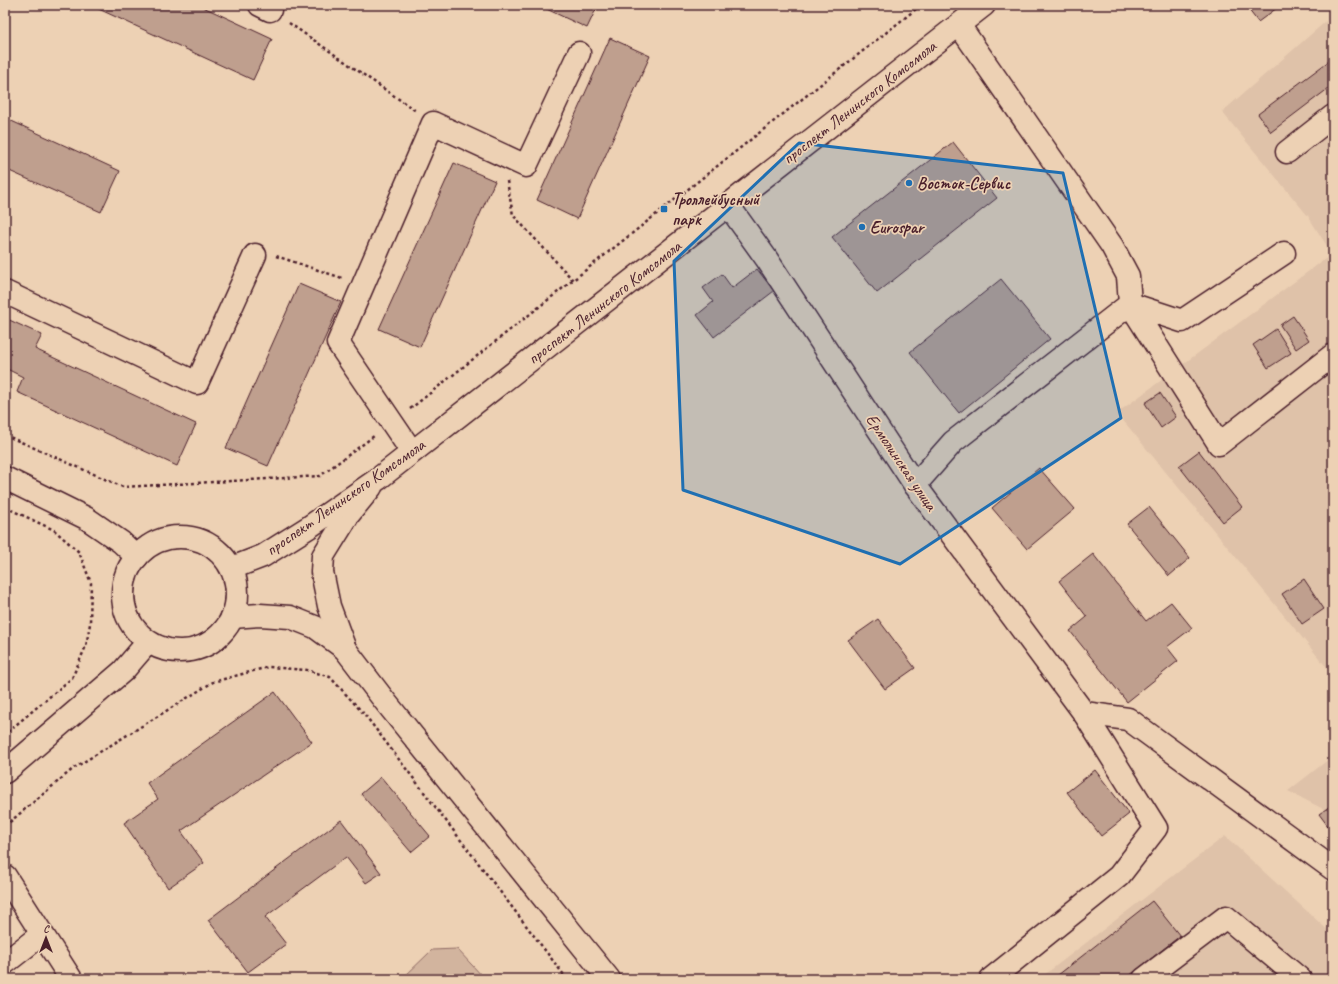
<svg xmlns="http://www.w3.org/2000/svg" width="1338" height="984" font-family="Caveat,sans-serif">
<style>
.built{fill:#dfc2a9}
.green{fill:#d2b49e;stroke:#8e6a64}
.building{fill:#bf9f8e;stroke:#4a1f2b}
.lines{fill:none;stroke-linecap:round;stroke-linejoin:round}
.minor-casing{stroke:#4a1f2b;stroke-width:25}
.major-casing{stroke:#4a1f2b;stroke-width:25}
.path{stroke:#4a1f2b;stroke-width:2.5;stroke-dasharray:3 3;stroke-linecap:butt}
.minor{stroke:#edd1b4;stroke-width:22}
.major{stroke:#edd1b4;stroke-width:22}
.marked{fill:#1f6fb2;fill-opacity:0.2;stroke:#1f6fb2;stroke-width:3;stroke-linejoin:round}
.poi-dot{fill:#1f6fb2;stroke:#edd1b4;stroke-width:1.5}
.labels{text-anchor:middle;stroke-width:3.5;stroke-linejoin:round;paint-order:stroke}
.street-label{font-size:17px;fill:#4a1f2b;stroke:#edd1b4}
.poi-label{font-size:17px;font-weight:bold;fill:#4a1f2b;stroke:#edd1b4;text-anchor:start}
</style>
<rect width="100%" height="100%" fill="#edd1b4"/>
<filter id="ink" filterUnits="userSpaceOnUse"><feTurbulence type="fractalNoise" baseFrequency=".025" numOctaves="2"/><feDisplacementMap in="SourceGraphic" scale="8" xChannelSelector="R" yChannelSelector="G"/><feConvolveMatrix kernelMatrix="1 2 1 2 8 2 1 2 1" color-interpolation-filters="sRGB"/></filter>
<g filter="url(#ink)">
<g class="built">
<path d="M 1333,15 L 1333,675 L 1117,413 L 1332,254 L 1308,216 L 1222,112 Z"/>
<path d="M 1333,756 L 1333,814 L 1288,791 Z"/>
<path d="M 1225,836 L 1333,935 L 1333,979 L 1039,979 Z"/>
</g>
<path class="green" d="M 457,949 L 485,979 L 402,979 L 432,950 Z"/>
<g class="building">
<path d="M 90,5 L 199,5 L 272,39 L 253,80 Z"/>
<path d="M 538,5 L 598,5 L 587,28 Z"/>
<path d="M 1245,5 L 1281,5 L 1258,22 Z"/>
<path d="M 610,38 L 650,56 L 577,219 L 537,200 Z"/>
<path d="M 1333,58 L 1333,85 L 1271,132 L 1258,114 Z"/>
<path d="M 5,118 L 120,171 L 101,212 L 5,169 Z"/>
<path d="M 953,142 L 997,198 L 877,293 L 832,237 Z"/>
<path d="M 454,163 L 495,181 L 420,347 L 379,329 Z"/>
<path d="M 757,269 L 774,291 L 714,337 L 697,315 L 713,302 L 703,288 L 722,274 L 732,288 Z"/>
<path d="M 1001,279 L 1050,339 L 959,413 L 910,352 Z"/>
<path d="M 299,284 L 341,302 L 268,466 L 226,448 Z"/>
<path d="M 1293,316 L 1309,340 L 1296,349 L 1280,325 Z"/>
<path d="M 5,318 L 42,335 L 35,349 L 196,424 L 177,466 L 17,392 L 23,377 L 5,368 Z"/>
<path d="M 1276,329 L 1291,353 L 1268,368 L 1253,345 Z"/>
<path d="M 1160,393 L 1176,417 L 1161,428 L 1145,403 Z"/>
<path d="M 1199,451 L 1242,507 L 1223,522 L 1179,466 Z"/>
<path d="M 1039,468 L 1075,509 L 1027,549 L 992,508 Z"/>
<path d="M 1149,507 L 1190,558 L 1169,576 L 1127,524 Z"/>
<path d="M 1093,554 L 1146,621 L 1171,602 L 1192,628 L 1167,647 L 1178,661 L 1127,702 L 1070,631 L 1087,617 L 1059,581 Z"/>
<path d="M 1304,579 L 1324,609 L 1302,624 L 1282,594 Z"/>
<path d="M 878,619 L 915,668 L 885,689 L 848,640 Z"/>
<path d="M 275,692 L 312,742 L 181,831 L 204,863 L 168,888 L 124,823 L 158,799 L 147,783 Z"/>
<path d="M 1095,770 L 1129,814 L 1101,836 L 1067,792 Z"/>
<path d="M 381,777 L 430,836 L 411,852 L 361,794 Z"/>
<path d="M 1333,804 L 1333,833 L 1319,814 Z"/>
<path d="M 341,820 L 381,873 L 366,883 L 346,857 L 265,917 L 286,944 L 248,972 L 208,920 Z"/>
<path d="M 1152,901 L 1180,936 L 1125,979 L 1053,979 Z"/>
</g>
<g class="lines">
<defs>
<g id="minor">
<path d="M 260,5 L 270,10"/>
<path d="M 1287,152 L 1333,116"/>
<path d="M 728,205 L 766,258 L 915,485 L 1084,713 L 1156,828 L 1119,876 L 991,979"/>
<path d="M 1284,253 L 1182,321 L 1130,304 L 1219,444 L 1333,355"/>
<path d="M 5,292 L 197,383 L 255,255"/>
<path d="M 412,452 L 338,343 L 433,123 L 526,166 L 579,53"/>
<path d="M 915,485 L 953,442 L 1130,304 L 1128,276 L 1112,246 L 959,25"/>
<path d="M 232,617 L 260,615 L 290,617 L 315,627 L 345,649 L 384,700 L 609,979"/>
<path d="M 345,649 L 329,606 L 322,572 L 323,556 L 349,514 L 371,487"/>
<path d="M 1084,713 L 1128,719 L 1333,869"/>
<path d="M 5,876 L 71,979"/>
<path d="M 5,963 L 42,934"/>
<path d="M 1144,979 L 1226,917 L 1300,979"/>
</g>
<g id="major">
<path d="M 5,478 L 86,518 L 121,542 L 137,557"/>
<circle cx="180" cy="594" r="57"/>
<path d="M 232,568 L 263,556 L 309,527 L 378,479 L 984,5"/>
<path d="M 5,772 L 123,671 L 148,642"/>
</g>
</defs>
<use href="#minor" class="minor-casing"/>
<use href="#major" class="major-casing"/>
<g class="path">
<path d="M 289,23 L 416,111"/>
<path d="M 507,181 L 513,215 L 573,280"/>
<path d="M 276,256 L 342,278"/>
<path d="M 410,409 L 921,5"/>
<path d="M 5,435 L 123,487 L 320,476 L 374,436"/>
<path d="M 5,507 L 54,530 L 79,552 L 91,583 L 90,624 L 86,646 L 72,678 L 5,734"/>
<path d="M 365,715 L 567,979"/>
<path d="M 5,826 L 74,768 L 213,682 L 268,667 L 307,670 L 330,677 L 365,715"/>
</g>
<use href="#minor" class="minor"/>
<use href="#major" class="major"/>
</g>
</g>
<path class="marked" d="M 799,143 L 1063,173 L 1121,418 L 900,564 L 683,490 L 674,261 Z"/>
<g class="poi-dot">
<circle cx="909" cy="183" r="4"/>
<rect x="660" y="205" width="8" height="8" rx="2"/>
<circle cx="862" cy="227" r="4"/>
</g>
<g class="labels">
<g class="street-label">
<text transform="translate(859 102) rotate(-38)" y="6">проспект Ленинского Комсомола</text>
<text transform="translate(604 302) rotate(-38)" y="6">проспект Ленинского Комсомола</text>
<text transform="translate(902 462) rotate(56)" y="6">Ермолинская улица</text>
<text transform="translate(345 497) rotate(-35)" y="6">проспект Ленинского Комсомола</text>
</g>
<g class="poi-label">
<text x="917" y="189">Восток-Сервис</text>
<text x="672" y="205">Троллейбусный<tspan x="672" dy="20">парк</tspan></text>
<text x="870" y="233">Eurospar</text>
</g>
</g>
<rect width="1338" height="984" fill="none" stroke="#edd1b4" stroke-width="20"/>
<rect x="10" y="10" width="1318" height="964" fill="none" stroke="#4a1f2b" stroke-width="1.5" filter="url(#ink)"/>
<g transform="translate(46 938)" stroke="#edd1b4" stroke-width="3" paint-order="stroke">
<path d="M0-3L7 15L0 10L-7 15Z" fill="#4a1f2b"/>
<text y="-6" font-size="11" font-weight="bold" text-anchor="middle" fill="#4a1f2b">С</text>
</g>
</svg>
